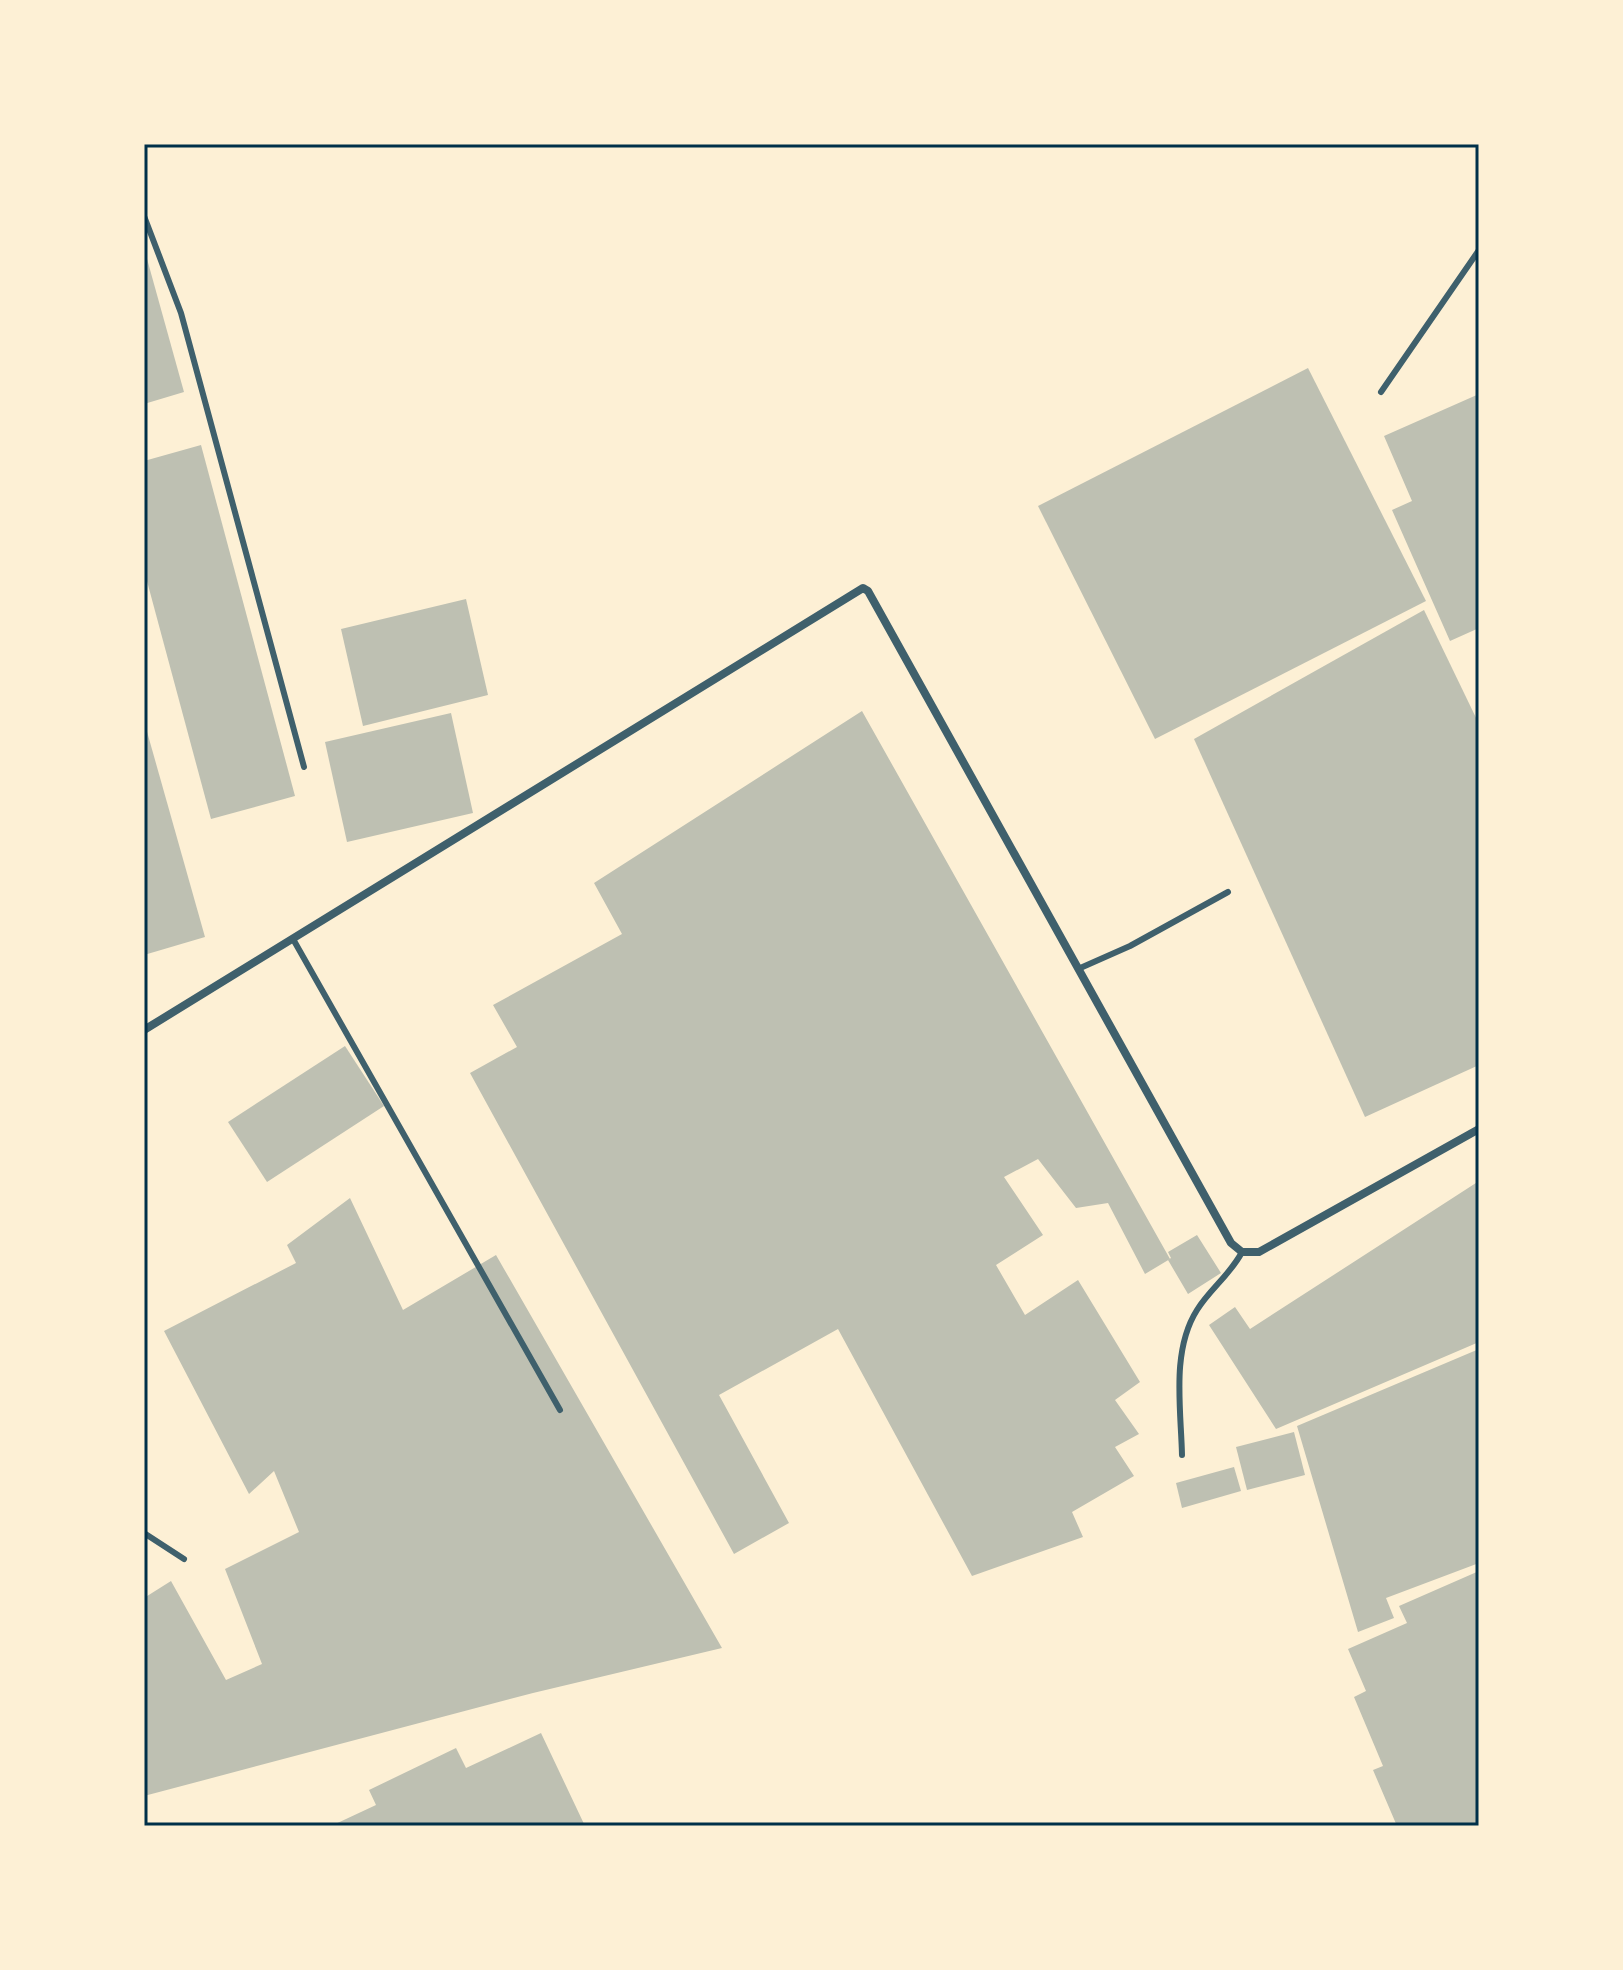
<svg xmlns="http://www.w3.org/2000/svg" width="1623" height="1970" font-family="'Asap Condensed',sans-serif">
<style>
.building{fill:#bec0b2}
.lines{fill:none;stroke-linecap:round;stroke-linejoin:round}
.service{stroke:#3f606c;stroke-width:6}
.minor{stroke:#3f606c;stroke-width:8}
.neatline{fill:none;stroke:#003049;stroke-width:3}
</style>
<rect width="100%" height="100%" fill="#fdf0d5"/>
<g class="building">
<path d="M 144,248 L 184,392 L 144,404 Z"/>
<path d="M 1308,368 L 1426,601 L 1155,739 L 1038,506 Z"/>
<path d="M 1479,394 L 1479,628 L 1450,641 L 1392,510 L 1412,501 L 1384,436 Z"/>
<path d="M 201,445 L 295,796 L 211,819 L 144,570 L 144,461 Z"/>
<path d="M 466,599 L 488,695 L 363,726 L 341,629 Z"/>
<path d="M 1424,610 L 1479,724 L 1479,1065 L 1365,1117 L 1194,739 Z"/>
<path d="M 862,711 L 1170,1259 L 1145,1274 L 1108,1203 L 1076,1208 L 1038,1159 L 1004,1177 L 1043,1235 L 996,1265 L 1025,1315 L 1078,1280 L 1140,1382 L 1115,1400 L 1139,1434 L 1115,1447 L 1134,1476 L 1072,1512 L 1083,1537 L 972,1576 L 838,1329 L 719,1395 L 789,1523 L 734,1554 L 470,1073 L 517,1047 L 493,1005 L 622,934 L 594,883 Z"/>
<path d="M 451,713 L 473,813 L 347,842 L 325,742 Z"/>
<path d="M 144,721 L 205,937 L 144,955 Z"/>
<path d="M 345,1046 L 384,1106 L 267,1182 L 228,1122 Z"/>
<path d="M 1479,1181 L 1479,1342 L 1276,1429 L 1209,1325 L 1235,1307 L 1250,1329 Z"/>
<path d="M 350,1198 L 403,1310 L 496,1255 L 722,1648 L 533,1693 L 144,1796 L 144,1598 L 171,1581 L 226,1680 L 262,1664 L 225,1569 L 299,1532 L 274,1471 L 249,1494 L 164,1331 L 296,1263 L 287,1245 Z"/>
<path d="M 1197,1235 L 1221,1273 L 1188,1294 L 1168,1260 L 1171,1258 L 1168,1252 Z"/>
<path d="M 1479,1349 L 1479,1563 L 1386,1598 L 1394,1618 L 1358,1632 L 1297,1426 Z"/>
<path d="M 1294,1432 L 1305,1475 L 1247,1490 L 1236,1447 Z"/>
<path d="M 1234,1467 L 1241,1491 L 1182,1508 L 1176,1483 Z"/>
<path d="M 1479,1571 L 1479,1826 L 1397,1826 L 1373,1770 L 1383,1766 L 1354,1697 L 1366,1691 L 1348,1649 L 1407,1623 L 1399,1606 Z"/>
<path d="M 541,1733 L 585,1826 L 331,1826 L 376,1805 L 369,1790 L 456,1748 L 466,1768 Z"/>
</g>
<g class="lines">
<g class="service">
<path d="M 144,216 L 181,313 L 304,767"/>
<path d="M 1381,392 L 1479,250"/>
<path d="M 293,939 L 560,1410"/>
<path d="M 1078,969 L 1130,946 L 1228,892"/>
<path d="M 1182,1455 C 1181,1409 1171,1351 1197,1310 C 1210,1289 1230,1275 1242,1252"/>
<path d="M 144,1533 L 184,1559"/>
</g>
<path class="minor" d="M 144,1030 L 863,588 L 868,591 L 1231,1243 L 1242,1252 L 1259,1252 L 1479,1129"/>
</g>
<rect width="1623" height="1970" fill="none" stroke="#fdf0d5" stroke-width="292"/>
<rect x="146" y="146" width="1331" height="1678" class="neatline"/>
</svg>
